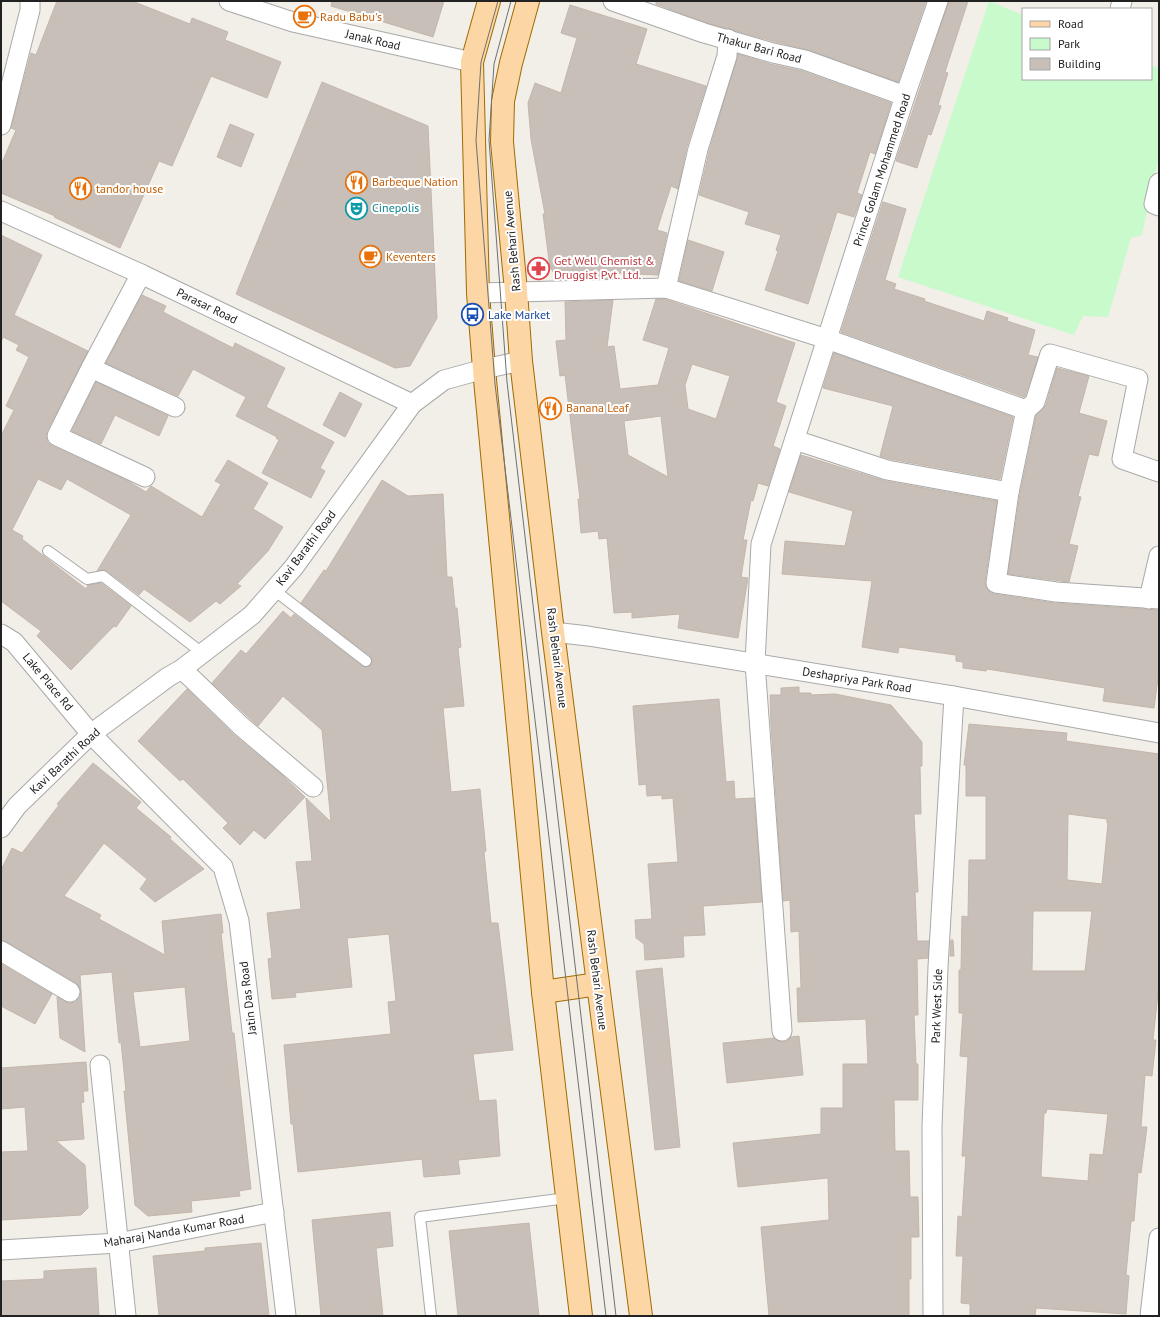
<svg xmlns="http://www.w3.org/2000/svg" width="1160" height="1317" font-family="'PT Sans',sans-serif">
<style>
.park{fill:#c8facc}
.building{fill:#c7bfb8;stroke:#c4b6ab;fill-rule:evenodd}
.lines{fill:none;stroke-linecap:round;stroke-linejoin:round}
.lane-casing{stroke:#a9a9a9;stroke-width:12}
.street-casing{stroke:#a9a9a9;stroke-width:21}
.primary-casing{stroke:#a06b00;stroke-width:24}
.lane{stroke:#fff;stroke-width:10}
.street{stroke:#fff;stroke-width:19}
.primary{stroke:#fcd6a4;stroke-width:22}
.tram{stroke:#707070;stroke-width:1}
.labels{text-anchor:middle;stroke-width:4;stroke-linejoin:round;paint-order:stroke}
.food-label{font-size:12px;fill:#c56008;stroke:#fff;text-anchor:start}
.street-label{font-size:12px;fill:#222;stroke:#fff}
.culture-label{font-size:12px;fill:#0d838f;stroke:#fff;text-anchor:start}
.health-label{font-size:12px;fill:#be3a42;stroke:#fff;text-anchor:start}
.transit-label{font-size:12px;fill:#164399;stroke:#fff;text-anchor:start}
</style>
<rect width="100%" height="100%" fill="#f2efe9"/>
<path class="park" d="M 989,1 L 1023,15 L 1023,79 L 1151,79 L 1151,65 L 1159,68 L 1159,157 L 1142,235 L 1131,238 L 1108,317 L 1083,316 L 1074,335 L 898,277 Z"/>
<g class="building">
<path d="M 57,1 L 132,1 L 190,24 L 192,18 L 228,32 L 225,40 L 281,62 L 267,98 L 211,76 L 172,166 L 159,161 L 120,248 L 54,217 L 55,216 L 1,193 L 1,165 L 16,130 L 11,128 L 31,53 L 36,55 Z"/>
<path d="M 332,1 L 444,1 L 433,37 L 331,6 Z"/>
<path d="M 656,1 L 926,1 L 898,82 L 809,50 L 776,42 L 707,23 L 656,4 Z"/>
<path d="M 949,1 L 968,1 L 945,72 L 948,73 L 938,105 L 941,106 L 931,135 L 928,134 L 917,168 L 896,161 Z"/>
<path d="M 570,5 L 647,29 L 636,64 L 706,86 L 687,146 L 678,189 L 671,186 L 657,230 L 667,233 L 658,275 L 616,273 L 616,278 L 560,280 L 550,268 L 543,214 L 545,214 L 531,139 L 528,103 L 535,83 L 561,93 L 577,38 L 561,33 Z"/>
<path d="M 738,54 L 770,64 L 802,71 L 891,103 L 875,154 L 870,152 L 857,193 L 862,195 L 854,217 L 837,212 L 808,304 L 765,290 L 778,251 L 776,250 L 781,235 L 745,224 L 749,212 L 699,195 L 709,152 Z"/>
<path d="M 322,82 L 428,126 L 437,318 L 410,366 L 395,368 L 236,294 Z"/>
<path d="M 230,124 L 254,134 L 241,167 L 217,157 Z"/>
<path d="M 883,202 L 906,209 L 885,280 L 896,284 L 894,289 L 925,299 L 924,301 L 984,321 L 987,311 L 1008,318 L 1007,321 L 1035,330 L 1028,355 L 1038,357 L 1025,396 L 1024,397 L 841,332 Z"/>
<path d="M 1,235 L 42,255 L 14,315 L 88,351 L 47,431 L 46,437 L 48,443 L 52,446 L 128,481 L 146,492 L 151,486 L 202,517 L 221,484 L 215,481 L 228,460 L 268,483 L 253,509 L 283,527 L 268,551 L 237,584 L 241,586 L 220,604 L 216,601 L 190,622 L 144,589 L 139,595 L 107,571 L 104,570 L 97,571 L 131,515 L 67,479 L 61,490 L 38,479 L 12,530 L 23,536 L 22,539 L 86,589 L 88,585 L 101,583 L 131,606 L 116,627 L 114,626 L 71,670 L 37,636 L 41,631 L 1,601 L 1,436 L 14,410 L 6,406 L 29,357 L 16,350 L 19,345 L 3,337 L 1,342 Z"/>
<path d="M 688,240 L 724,252 L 712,291 L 679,281 Z"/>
<path d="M 142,295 L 166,306 L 163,312 L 233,348 L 235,343 L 285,368 L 266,407 L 334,442 L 320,468 L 325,471 L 311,498 L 262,473 L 279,440 L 276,438 L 277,437 L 236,416 L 246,397 L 193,369 L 178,396 L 106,363 Z"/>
<path d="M 656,299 L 664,299 L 795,343 L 776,402 L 786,406 L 773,446 L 780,449 L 768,486 L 758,483 L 753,501 L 751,500 L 743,540 L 747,540 L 741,577 L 748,578 L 738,638 L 678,628 L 680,614 L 632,618 L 632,612 L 614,613 L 607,538 L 599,539 L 598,531 L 581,533 L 578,499 L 580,499 L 565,375 L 560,376 L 556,341 L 566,340 L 565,302 L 613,300 L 607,347 L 614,346 L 620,389 L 658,385 L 669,348 L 643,340 ZM 692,364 L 730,376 L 716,419 L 688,409 L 685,385 ZM 661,416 L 668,477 L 628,455 L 624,421 Z"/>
<path d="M 834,353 L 1013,417 L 1000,479 L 890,459 L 880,456 L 893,406 L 823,388 Z"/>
<path d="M 1057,368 L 1089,376 L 1079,413 L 1107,421 L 1098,456 L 1089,454 L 1078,496 L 1081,497 L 1069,544 L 1078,546 L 1069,582 L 1008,574 L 1020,494 L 1036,416 L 1046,405 Z"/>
<path d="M 96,382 L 168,416 L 159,436 L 115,415 L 101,444 L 72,431 Z"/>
<path d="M 340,392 L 362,404 L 345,437 L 323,425 Z"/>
<path d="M 801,455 L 885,481 L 997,501 L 985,581 L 986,587 L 990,592 L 994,594 L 1054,603 L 1159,610 L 1159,671 L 1154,708 L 1103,701 L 1105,688 L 987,669 L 986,671 L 963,668 L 963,662 L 956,661 L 956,655 L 899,647 L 898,653 L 862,647 L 872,581 L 782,574 L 785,541 L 845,546 L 853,511 L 789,492 Z"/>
<path d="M 382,480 L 408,496 L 443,494 L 447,577 L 452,577 L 455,608 L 457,608 L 461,647 L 458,648 L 464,706 L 443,708 L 451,792 L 480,789 L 486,851 L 484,852 L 491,923 L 498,923 L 513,1050 L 473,1054 L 479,1101 L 496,1100 L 500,1156 L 458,1160 L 460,1174 L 424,1177 L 422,1159 L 298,1172 L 293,1124 L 291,1124 L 284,1045 L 391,1034 L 388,1002 L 396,1001 L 389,934 L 347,938 L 352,987 L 295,993 L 296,997 L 272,999 L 268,959 L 272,958 L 267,913 L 301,909 L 296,862 L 312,861 L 306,798 L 331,822 L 322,730 L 283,696 L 258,726 L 212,683 L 241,650 L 246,654 L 283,611 L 291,618 L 294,614 L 362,666 L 366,667 L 371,665 L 372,661 L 370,656 L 301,603 L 324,570 L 326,571 Z"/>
<path d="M 799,687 L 799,693 L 811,693 L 811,695 L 835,694 L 891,705 L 922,742 L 922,766 L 920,766 L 921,814 L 914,814 L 918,892 L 915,892 L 917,941 L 929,941 L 928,958 L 917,959 L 918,1015 L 914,1015 L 916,1064 L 918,1064 L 918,1100 L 894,1100 L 895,1151 L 909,1151 L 910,1197 L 918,1197 L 919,1237 L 911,1237 L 911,1279 L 909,1279 L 909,1316 L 769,1316 L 761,1227 L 829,1220 L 828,1178 L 738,1187 L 733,1143 L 821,1134 L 821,1108 L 843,1108 L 843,1064 L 868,1064 L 866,1019 L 798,1022 L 797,988 L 801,988 L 799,931 L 791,932 L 790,900 L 783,901 L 771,725 L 770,695 L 781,695 L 781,688 Z"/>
<path d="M 187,689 L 233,734 L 281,774 L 305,797 L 265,839 L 254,830 L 240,845 L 223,828 L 228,823 L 183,779 L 180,781 L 138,741 Z"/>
<path d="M 719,699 L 726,782 L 734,781 L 735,799 L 754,798 L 762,902 L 703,906 L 705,935 L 683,936 L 684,957 L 645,960 L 644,944 L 636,938 L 635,920 L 652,919 L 648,864 L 678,862 L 673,798 L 662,799 L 662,795 L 647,796 L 646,784 L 639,785 L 633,706 Z"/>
<path d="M 969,724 L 1067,733 L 1066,741 L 1159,754 L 1159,984 L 1153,1040 L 1156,1040 L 1152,1076 L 1145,1075 L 1141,1127 L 1147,1127 L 1141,1173 L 1138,1172 L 1134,1221 L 1131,1221 L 1126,1275 L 1129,1276 L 1126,1314 L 1036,1308 L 1035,1316 L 970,1316 L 970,1304 L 961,1303 L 963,1256 L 956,1256 L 958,1216 L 962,1217 L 966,1156 L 962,1156 L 968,1057 L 960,1056 L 963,1013 L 959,1013 L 959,970 L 961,970 L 962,916 L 968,917 L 969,860 L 986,860 L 986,796 L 966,796 L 966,765 L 964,765 ZM 1068,814 L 1107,819 L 1107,823 L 1108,823 L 1102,884 L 1067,880 ZM 1033,911 L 1092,911 L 1085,971 L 1032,971 ZM 1047,1109 L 1108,1114 L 1103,1155 L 1090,1154 L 1088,1181 L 1041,1177 L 1044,1113 L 1046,1113 Z"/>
<path d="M 93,763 L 141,802 L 136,808 L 171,837 L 170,839 L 204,869 L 155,902 L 140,889 L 147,879 L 104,843 L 64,896 L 101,915 L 99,919 L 165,955 L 162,921 L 221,914 L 223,933 L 221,933 L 232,1033 L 234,1033 L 251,1189 L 239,1191 L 240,1196 L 191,1201 L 192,1212 L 148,1216 L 135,1205 L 124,1091 L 126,1091 L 121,1042 L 119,1043 L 112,972 L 80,975 L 85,1052 L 60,1038 L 57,997 L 69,1003 L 75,1002 L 80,997 L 81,992 L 79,986 L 76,983 L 7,942 L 1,940 L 1,870 L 12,848 L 22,853 L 59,805 L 57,804 ZM 185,987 L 190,1041 L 140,1047 L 133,992 Z"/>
<path d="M 951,940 L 953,940 L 954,956 L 950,956 Z"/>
<path d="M 1,964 L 52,994 L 35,1024 L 1,1006 Z"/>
<path d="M 662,968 L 680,1147 L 655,1150 L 636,971 Z"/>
<path d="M 799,1036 L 803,1075 L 727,1083 L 723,1043 L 774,1038 L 778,1041 L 783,1042 L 788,1040 L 791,1037 Z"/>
<path d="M 86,1062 L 88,1091 L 83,1091 L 84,1102 L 81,1103 L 84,1139 L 56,1141 L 85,1165 L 88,1208 L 81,1215 L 1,1220 L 1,1152 L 28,1151 L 25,1107 L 1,1109 L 1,1068 Z"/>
<path d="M 390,1212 L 393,1246 L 376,1248 L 383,1316 L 321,1316 L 312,1220 Z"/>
<path d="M 529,1223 L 539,1316 L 458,1316 L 449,1231 Z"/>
<path d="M 261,1243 L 269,1316 L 159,1316 L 153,1256 L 205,1251 L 205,1248 Z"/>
<path d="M 96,1268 L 99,1316 L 1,1316 L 1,1281 L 44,1279 L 44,1271 Z"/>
</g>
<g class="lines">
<defs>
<g id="lane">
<path d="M 48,551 L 87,579 L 103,576 L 201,652"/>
<path d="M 274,590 L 366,661"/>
<path d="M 431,1316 L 420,1217 L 567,1198"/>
</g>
<g id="street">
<path d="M 229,1 L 293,22 L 472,62"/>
<path d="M 613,1 L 704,33 L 773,53 L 805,60 L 905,96"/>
<path d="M 1120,9 L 1122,1"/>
<path d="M 1,125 L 30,10 L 30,1"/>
<path d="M 1159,183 L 1154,204 L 1159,206"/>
<path d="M 1,211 L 141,274 L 412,404"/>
<path d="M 141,274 L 91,368 L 57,436 L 145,477"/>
<path d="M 666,288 L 698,149 L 727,56 L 728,39"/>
<path d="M 478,293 L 666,288 L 827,339 L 1026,410 L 1009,492 L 996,583 L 1056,592 L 1159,599"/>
<path d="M 91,368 L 175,407"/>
<path d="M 1026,410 L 1035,402 L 1050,354 L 1138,379 L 1122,459 L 1159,472"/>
<path d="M 795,440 L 887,470 L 1009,492"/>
<path d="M 1149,599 L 1159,556"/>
<path d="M 553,632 L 588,636 L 954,696 L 1159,733"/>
<path d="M 1,634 L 14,642 L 91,734 L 223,867 L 239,921 L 286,1316"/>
<path d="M 182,669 L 241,726 L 313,787"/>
<path d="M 1,828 L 17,806 L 91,734 L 168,677 L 182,669 L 252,615 L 294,567 L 412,404 L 444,380 L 484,369 L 521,361"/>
<path d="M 1,951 L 70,992"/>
<path d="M 782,1031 L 755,663 L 761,544 L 905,96 L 938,1"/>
<path d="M 100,1065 L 126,1316"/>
<path d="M 1,1250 L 118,1243 L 274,1212"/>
<path d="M 933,1316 L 932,1127 L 938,967 L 954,696"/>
<path d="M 1150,1316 L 1159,1238"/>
</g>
<g id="primary">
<path d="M 489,1 L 472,62 L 478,293 L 484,369 L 543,992 L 581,1316"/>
<path d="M 528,1 L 511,63 L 503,101 L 502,142 L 516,291 L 521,361 L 553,632 L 598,984 L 641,1316"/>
<path d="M 543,992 L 598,984"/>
</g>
</defs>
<use href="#lane" class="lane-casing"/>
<use href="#street" class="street-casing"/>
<use href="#primary" class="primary-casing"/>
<use href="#lane" class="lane"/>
<use href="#street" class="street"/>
<use href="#primary" class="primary"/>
<g class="tram">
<path d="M 498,1 L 481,62 L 476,140 L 495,384 L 606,1316"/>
<path d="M 511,1 L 494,64 L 489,140 L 507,382 L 616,1316"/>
</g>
</g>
<defs>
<symbol id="cafe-ring" viewBox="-11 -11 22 22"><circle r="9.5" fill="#fff" stroke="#e8710a" stroke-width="1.5"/><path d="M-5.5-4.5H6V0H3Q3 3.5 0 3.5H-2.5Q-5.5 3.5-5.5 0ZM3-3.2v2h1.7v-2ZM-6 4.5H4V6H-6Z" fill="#e8710a"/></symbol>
<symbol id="restaurant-ring" viewBox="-11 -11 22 22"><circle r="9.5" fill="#fff" stroke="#e8710a" stroke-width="1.5"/><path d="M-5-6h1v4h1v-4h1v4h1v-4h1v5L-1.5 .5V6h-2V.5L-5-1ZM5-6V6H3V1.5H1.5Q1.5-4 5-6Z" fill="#e8710a"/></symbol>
<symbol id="theatre-ring" viewBox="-11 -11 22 22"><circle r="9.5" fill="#fff" stroke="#0f9aa8" stroke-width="1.5"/><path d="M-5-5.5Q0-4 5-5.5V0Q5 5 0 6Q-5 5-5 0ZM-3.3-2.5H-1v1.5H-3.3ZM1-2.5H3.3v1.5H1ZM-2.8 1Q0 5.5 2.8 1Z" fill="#0f9aa8"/></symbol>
<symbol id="pharmacy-ring" viewBox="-11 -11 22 22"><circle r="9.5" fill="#fff" stroke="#e0444e" stroke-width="1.5"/><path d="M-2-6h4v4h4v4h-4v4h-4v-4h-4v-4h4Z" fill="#e0444e"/></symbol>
<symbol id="bus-ring" viewBox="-11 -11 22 22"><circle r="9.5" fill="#fff" stroke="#1a4fb4" stroke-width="1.5"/><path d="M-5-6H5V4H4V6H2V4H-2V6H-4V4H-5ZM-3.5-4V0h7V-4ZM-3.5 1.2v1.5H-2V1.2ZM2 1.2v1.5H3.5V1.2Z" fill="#1a4fb4"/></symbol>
</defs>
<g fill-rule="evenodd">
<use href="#cafe-ring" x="292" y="4" width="25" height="25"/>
<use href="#restaurant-ring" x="344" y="170" width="25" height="25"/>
<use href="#restaurant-ring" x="68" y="176" width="25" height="25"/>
<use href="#theatre-ring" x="344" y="196" width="25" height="25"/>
<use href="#cafe-ring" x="358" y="244" width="25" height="25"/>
<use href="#pharmacy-ring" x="526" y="256" width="25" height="25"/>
<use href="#bus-ring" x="460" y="302" width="25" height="25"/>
<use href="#restaurant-ring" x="538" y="396" width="25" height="25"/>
</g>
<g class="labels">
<g class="food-label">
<text x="320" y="21">Radu Babu's</text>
<text x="372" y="186">Barbeque Nation</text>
<text x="96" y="193">tandor house</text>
<text x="386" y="261">Keventers</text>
<text x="566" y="412">Banana Leaf</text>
</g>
<g class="street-label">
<text transform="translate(373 40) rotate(13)" y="4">Janak Road</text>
<text transform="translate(759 48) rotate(15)" y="4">Thakur Bari Road</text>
<text transform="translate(882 170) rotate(-72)" y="4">Prince Golam Mohammed Road</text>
<text transform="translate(512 241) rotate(-95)" y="4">Rash Behari Avenue</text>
<text transform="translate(207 306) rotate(26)" y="4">Parasar Road</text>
<text transform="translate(306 548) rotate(-53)" y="4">Kavi Barathi Road</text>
<text transform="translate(557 658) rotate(83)" y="4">Rash Behari Avenue</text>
<text transform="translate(857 680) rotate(9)" y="4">Deshapriya Park Road</text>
<text transform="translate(48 682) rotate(50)" y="4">Lake Place Rd</text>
<text transform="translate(65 761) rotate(-43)" y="4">Kavi Barathi Road</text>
<text transform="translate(597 980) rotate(83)" y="4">Rash Behari Avenue</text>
<text transform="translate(248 998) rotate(-97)" y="4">Jatin Das Road</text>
<text transform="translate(937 1006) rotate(-88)" y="4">Park West Side</text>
<text transform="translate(174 1231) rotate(-10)" y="4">Maharaj Nanda Kumar Road</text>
</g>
<g class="culture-label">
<text x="372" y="212">Cinepolis</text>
</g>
<g class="health-label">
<text x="554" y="265">Get Well Chemist &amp;<tspan x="554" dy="14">Druggist Pvt. Ltd.</tspan></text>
</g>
<g class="transit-label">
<text x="488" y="319">Lake Market</text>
</g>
</g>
<rect width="1160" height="1317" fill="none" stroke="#222222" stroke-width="4"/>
<rect x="1022" y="8" width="130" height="72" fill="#ffffff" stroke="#a7a7a7"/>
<rect x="1030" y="21" width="20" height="6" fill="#fcd6a4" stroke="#a7a7a7"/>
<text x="1058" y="28" font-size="12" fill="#222222">Road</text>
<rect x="1030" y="38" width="20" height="12" fill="#c8facc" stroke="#a7a7a7"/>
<text x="1058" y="48" font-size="12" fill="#222222">Park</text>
<rect x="1030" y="58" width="20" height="12" fill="#c7bfb8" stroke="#a7a7a7"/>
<text x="1058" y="68" font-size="12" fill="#222222">Building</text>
</svg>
